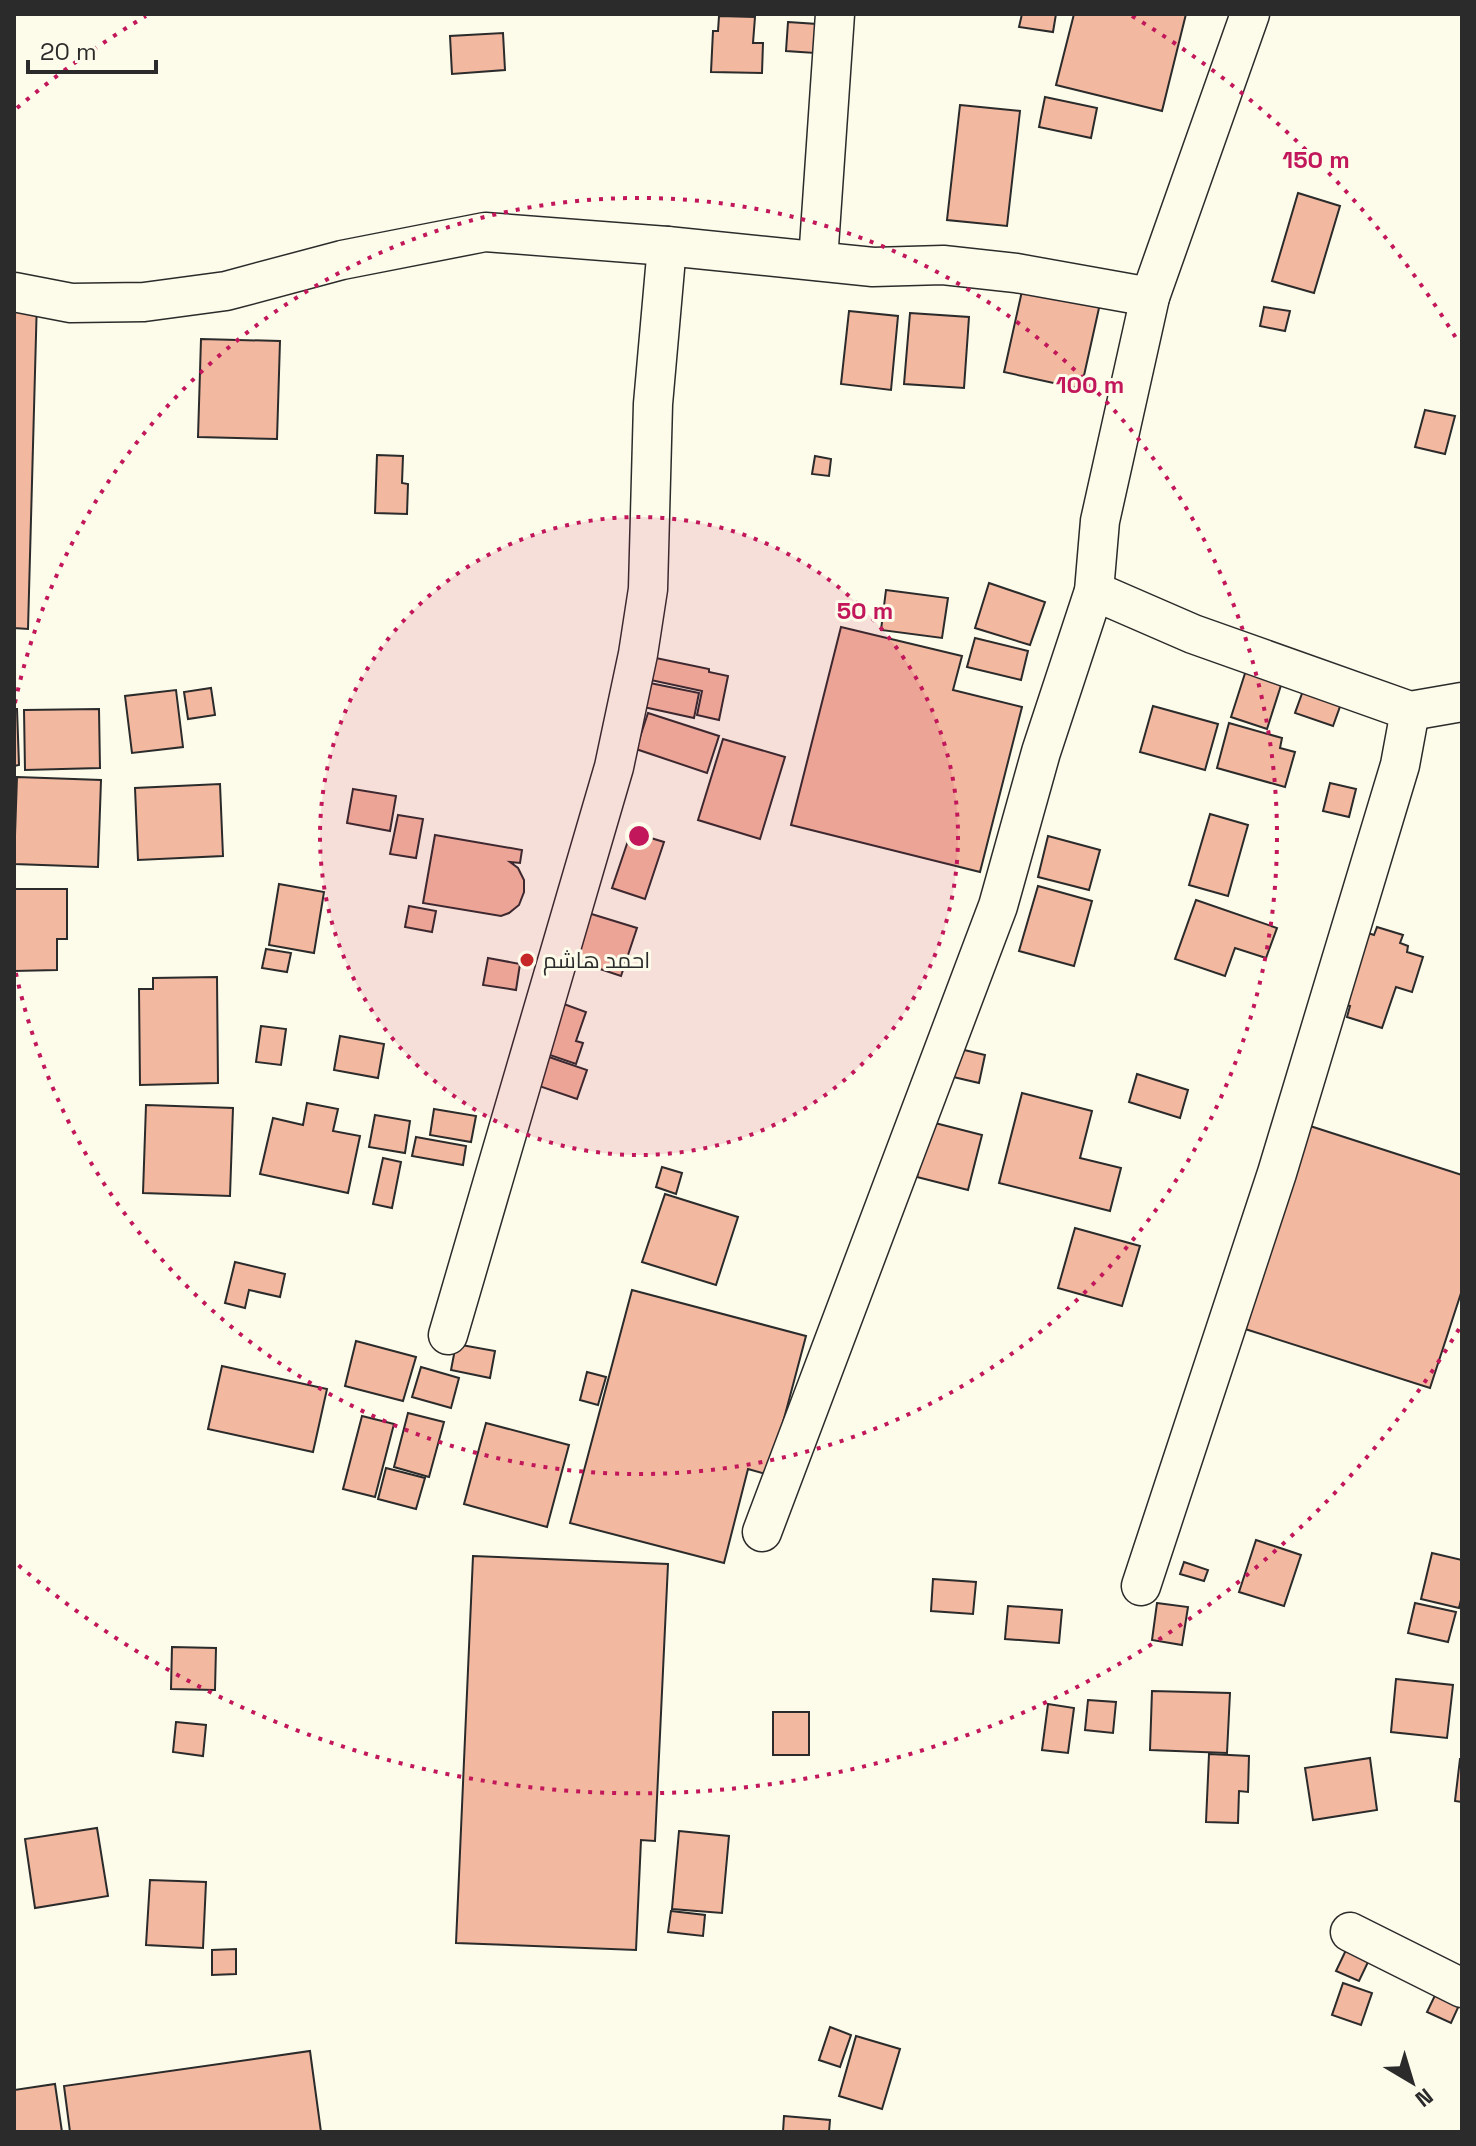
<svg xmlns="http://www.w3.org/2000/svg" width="1476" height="2146" font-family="'Space Grotesk',Cairo,sans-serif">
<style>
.building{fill:#f2b8a0;stroke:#2b2b2b;stroke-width:2}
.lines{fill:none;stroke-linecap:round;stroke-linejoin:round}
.street-casing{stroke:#2b2b2b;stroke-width:41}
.street{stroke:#fdfbea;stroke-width:38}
.ring{fill:none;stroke:#c2185b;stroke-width:4;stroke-dasharray:4 8}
.poi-dot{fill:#c62828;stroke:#fdfbea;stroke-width:3}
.labels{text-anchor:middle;stroke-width:6;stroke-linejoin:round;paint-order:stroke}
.poi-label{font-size:22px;fill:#2b2b2b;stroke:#fdfbea;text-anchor:start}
.centre{fill:#c2185b;stroke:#fdfbea;stroke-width:4}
.ring-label{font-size:24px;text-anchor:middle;font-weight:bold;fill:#c2185b;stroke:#fdfbea;stroke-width:6;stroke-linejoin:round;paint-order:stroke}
</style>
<rect width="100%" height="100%" fill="#fdfbea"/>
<g class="building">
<path d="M 1022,14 L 1056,14 L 1053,32 L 1019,27 Z"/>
<path d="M 1074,14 L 1186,14 L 1162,111 L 1056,85 Z"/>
<path d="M 719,16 L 755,17 L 753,43 L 763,43 L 762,73 L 711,72 L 713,31 L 718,31 Z"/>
<path d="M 788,22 L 817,24 L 815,53 L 786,51 Z"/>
<path d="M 503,33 L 505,70 L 452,74 L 450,36 Z"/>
<path d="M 1045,97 L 1097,108 L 1091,138 L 1039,127 Z"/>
<path d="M 960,105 L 1020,111 L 1007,226 L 947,220 Z"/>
<path d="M 1298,193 L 1340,206 L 1314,293 L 1272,281 Z"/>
<path d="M 1024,282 L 1101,299 L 1081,389 L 1004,372 Z"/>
<path d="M 14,298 L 37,299 L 28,629 L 14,628 Z"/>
<path d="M 1264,307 L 1290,311 L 1285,331 L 1260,326 Z"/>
<path d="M 849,311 L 898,316 L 891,390 L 841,384 Z"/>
<path d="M 910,313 L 969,317 L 964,388 L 904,384 Z"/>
<path d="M 201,339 L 280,341 L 277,439 L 198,437 Z"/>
<path d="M 1425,410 L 1455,416 L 1445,454 L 1415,447 Z"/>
<path d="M 377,455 L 403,456 L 402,483 L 408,484 L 407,514 L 375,513 Z"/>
<path d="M 815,456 L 831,459 L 829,476 L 812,474 Z"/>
<path d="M 989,583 L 1045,602 L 1030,645 L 975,628 Z"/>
<path d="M 886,590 L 948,598 L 942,638 L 881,630 Z"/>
<path d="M 841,627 L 962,656 L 953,690 L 1022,707 L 980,872 L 791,825 Z"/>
<path d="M 975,638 L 1028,651 L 1021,680 L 967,667 Z"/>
<path d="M 651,657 L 709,669 L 709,672 L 728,676 L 719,720 L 697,715 L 702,691 L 646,679 Z"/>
<path d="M 1248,664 L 1284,676 L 1267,729 L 1231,717 Z"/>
<path d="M 645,682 L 699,693 L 694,718 L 639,706 Z"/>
<path d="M 211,688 L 215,715 L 188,719 L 184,692 Z"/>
<path d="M 1304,688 L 1342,701 L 1333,726 L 1295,713 Z"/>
<path d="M 176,690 L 183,747 L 132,753 L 125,696 Z"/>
<path d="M 1153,706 L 1218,724 L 1205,770 L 1140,752 Z"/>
<path d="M 14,709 L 17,709 L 19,765 L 14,766 Z"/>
<path d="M 99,709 L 100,768 L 25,770 L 24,710 Z"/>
<path d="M 648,713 L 719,736 L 707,773 L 636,749 Z"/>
<path d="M 1229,723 L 1282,738 L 1280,748 L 1295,752 L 1285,787 L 1217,768 Z"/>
<path d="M 723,739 L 785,757 L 760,839 L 698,820 Z"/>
<path d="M 17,777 L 101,780 L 98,867 L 14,864 Z"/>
<path d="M 1330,783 L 1356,789 L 1349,817 L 1323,811 Z"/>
<path d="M 220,784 L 223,856 L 138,860 L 135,788 Z"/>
<path d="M 353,789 L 396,796 L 390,831 L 347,823 Z"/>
<path d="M 1210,814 L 1248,825 L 1228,896 L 1189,885 Z"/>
<path d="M 398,815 L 423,819 L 416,858 L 390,854 Z"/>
<path d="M 631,832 L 664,842 L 645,899 L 612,888 Z"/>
<path d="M 435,835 L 522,850 L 520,863 L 510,862 L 518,868 L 524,880 L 524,892 L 519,905 L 509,913 L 501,916 L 423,903 Z"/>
<path d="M 1048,836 L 1100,850 L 1089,890 L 1038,877 Z"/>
<path d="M 279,884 L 324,892 L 314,953 L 269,945 Z"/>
<path d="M 1038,886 L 1092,901 L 1074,966 L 1019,951 Z"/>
<path d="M 14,889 L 67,889 L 67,939 L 57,939 L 57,970 L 14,971 Z"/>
<path d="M 1196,900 L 1277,928 L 1266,958 L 1235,948 L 1225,976 L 1175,959 Z"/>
<path d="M 409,906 L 436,911 L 432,932 L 405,927 Z"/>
<path d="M 585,912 L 637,928 L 621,976 L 570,959 Z"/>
<path d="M 1377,927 L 1403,935 L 1400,943 L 1408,946 L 1407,952 L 1423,957 L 1412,992 L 1396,987 L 1382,1028 L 1347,1017 L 1350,1006 L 1339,1003 L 1362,931 L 1374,935 Z"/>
<path d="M 266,949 L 291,953 L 287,972 L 262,968 Z"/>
<path d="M 488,958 L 520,964 L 516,990 L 483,985 Z"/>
<path d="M 217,977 L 218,1083 L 140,1085 L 139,989 L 153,989 L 153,978 Z"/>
<path d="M 561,1003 L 586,1012 L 576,1041 L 583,1043 L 576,1064 L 544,1053 Z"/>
<path d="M 261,1026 L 286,1029 L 281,1065 L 256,1062 Z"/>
<path d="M 340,1036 L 384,1044 L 378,1078 L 334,1070 Z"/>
<path d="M 956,1048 L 985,1055 L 979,1083 L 949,1076 Z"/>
<path d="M 549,1057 L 587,1070 L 577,1099 L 539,1086 Z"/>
<path d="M 1137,1074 L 1188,1090 L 1180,1118 L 1129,1102 Z"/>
<path d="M 1022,1093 L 1092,1111 L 1080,1158 L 1121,1168 L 1110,1211 L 999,1183 Z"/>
<path d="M 307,1103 L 338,1109 L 333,1131 L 360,1136 L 348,1193 L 260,1174 L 273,1118 L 303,1125 Z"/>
<path d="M 146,1105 L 233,1108 L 230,1196 L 143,1193 Z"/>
<path d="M 434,1109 L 476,1116 L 471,1142 L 430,1135 Z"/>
<path d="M 375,1115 L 410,1121 L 405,1153 L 369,1147 Z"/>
<path d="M 931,1122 L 982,1135 L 968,1190 L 917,1177 Z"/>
<path d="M 1307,1125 L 1462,1175 L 1462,1290 L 1430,1388 L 1242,1328 Z"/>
<path d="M 416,1137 L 466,1146 L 463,1165 L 412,1156 Z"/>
<path d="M 383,1158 L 401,1162 L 392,1208 L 373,1204 Z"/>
<path d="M 662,1167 L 682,1173 L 676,1194 L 656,1187 Z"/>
<path d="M 665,1194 L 738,1217 L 716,1285 L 642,1262 Z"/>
<path d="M 1075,1228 L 1140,1246 L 1122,1306 L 1058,1288 Z"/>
<path d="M 235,1262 L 285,1274 L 280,1297 L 249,1290 L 245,1308 L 225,1303 Z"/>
<path d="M 632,1290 L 806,1336 L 769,1475 L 748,1469 L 724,1563 L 570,1523 Z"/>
<path d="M 356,1341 L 416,1357 L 403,1401 L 345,1386 Z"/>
<path d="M 456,1344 L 495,1351 L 490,1378 L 451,1370 Z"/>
<path d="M 222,1366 L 327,1389 L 313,1452 L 208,1429 Z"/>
<path d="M 421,1367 L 459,1378 L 451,1408 L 412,1397 Z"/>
<path d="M 587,1372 L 606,1377 L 598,1405 L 580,1400 Z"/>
<path d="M 408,1413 L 444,1422 L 429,1477 L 394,1467 Z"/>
<path d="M 362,1416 L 394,1424 L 375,1497 L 343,1489 Z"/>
<path d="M 486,1423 L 569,1445 L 547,1527 L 464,1504 Z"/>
<path d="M 386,1468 L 425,1478 L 416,1509 L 378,1499 Z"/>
<path d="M 1256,1540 L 1301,1555 L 1284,1606 L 1239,1592 Z"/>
<path d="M 1432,1553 L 1462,1560 L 1462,1596 L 1459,1608 L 1421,1599 Z"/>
<path d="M 473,1556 L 668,1564 L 655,1841 L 641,1840 L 636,1950 L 456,1943 Z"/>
<path d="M 1184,1562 L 1208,1570 L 1204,1581 L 1180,1574 Z"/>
<path d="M 933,1579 L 976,1582 L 973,1614 L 931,1611 Z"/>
<path d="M 1157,1603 L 1188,1607 L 1182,1645 L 1152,1640 Z"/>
<path d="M 1415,1603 L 1456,1612 L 1448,1642 L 1408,1633 Z"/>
<path d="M 1008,1606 L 1062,1610 L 1059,1643 L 1005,1639 Z"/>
<path d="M 172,1647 L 216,1648 L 215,1690 L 171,1689 Z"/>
<path d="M 1396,1679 L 1453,1685 L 1447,1738 L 1391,1732 Z"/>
<path d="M 1152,1691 L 1230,1693 L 1227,1753 L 1150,1750 Z"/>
<path d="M 1088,1700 L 1116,1702 L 1113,1733 L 1085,1730 Z"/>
<path d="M 1048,1704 L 1074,1708 L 1068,1753 L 1042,1750 Z"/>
<rect x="773" y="1712" width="36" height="43"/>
<path d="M 176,1722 L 206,1725 L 203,1756 L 173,1752 Z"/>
<path d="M 1209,1754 L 1249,1756 L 1248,1792 L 1239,1791 L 1238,1823 L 1206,1822 Z"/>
<path d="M 1370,1758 L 1377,1810 L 1313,1820 L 1305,1768 Z"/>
<path d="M 1460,1759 L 1462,1759 L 1462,1802 L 1455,1801 Z"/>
<path d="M 97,1828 L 108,1896 L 35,1908 L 25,1839 Z"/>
<path d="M 679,1831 L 729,1836 L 722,1913 L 672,1909 Z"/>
<path d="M 150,1880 L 206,1882 L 203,1948 L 146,1945 Z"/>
<path d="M 671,1911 L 705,1915 L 703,1936 L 668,1932 Z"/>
<path d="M 236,1949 L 236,1974 L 212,1975 L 212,1950 Z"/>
<path d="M 1346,1950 L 1369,1960 L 1359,1981 L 1336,1971 Z"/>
<path d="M 1343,1983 L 1372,1993 L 1361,2025 L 1332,2015 Z"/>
<path d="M 1438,1989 L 1461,2001 L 1451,2023 L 1427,2012 Z"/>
<path d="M 830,2027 L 851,2035 L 840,2067 L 819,2060 Z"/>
<path d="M 856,2036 L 900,2049 L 882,2109 L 839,2096 Z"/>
<path d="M 310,2051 L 321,2132 L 70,2132 L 64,2086 Z"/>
<path d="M 55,2084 L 62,2132 L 14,2132 L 14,2090 Z"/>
<path d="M 784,2116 L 830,2120 L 829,2132 L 783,2132 Z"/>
</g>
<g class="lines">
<defs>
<g id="street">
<path d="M 818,261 L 835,14"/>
<path d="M 14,292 L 71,303 L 144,302 L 226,291 L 342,260 L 485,232 L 667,246 L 873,267 L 943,265 L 1016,273 L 1150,297"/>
<path d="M 1094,591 L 1193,634 L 1410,711 L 1462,702"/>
<path d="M 448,1335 L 614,767 L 638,654 L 648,589 L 653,404 L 667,246"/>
<path d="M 762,1532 L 998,906 L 1041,752 L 1094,591 L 1100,521 L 1150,297 L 1250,14"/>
<path d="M 1141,1586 L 1277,1173 L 1400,765 L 1410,711"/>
<path d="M 1350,1932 L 1462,1988"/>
</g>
</defs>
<use href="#street" class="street-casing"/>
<use href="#street" class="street"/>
</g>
<circle cx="639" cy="836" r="319" fill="#c2185b" fill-opacity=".12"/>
<g class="ring">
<circle cx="639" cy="836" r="319"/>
<path d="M15 703A638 638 0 1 1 15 969"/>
<path d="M1459 1329A957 957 0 0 1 17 1564M17 108A957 957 0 0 1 146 16M1132 16A957 957 0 0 1 1459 343"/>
</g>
<circle class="poi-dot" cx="527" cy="960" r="8"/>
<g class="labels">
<g class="poi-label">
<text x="543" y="968">احمد هاشم</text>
</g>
</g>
<circle cx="639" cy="836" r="12" class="centre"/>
<g class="ring-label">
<text x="1316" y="168">150 m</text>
<text x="1090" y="393">100 m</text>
<text x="865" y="619">50 m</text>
</g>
<rect width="1476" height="2146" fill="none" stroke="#2b2b2b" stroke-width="32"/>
<g transform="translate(1412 2082) rotate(142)" stroke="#fdfbea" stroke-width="6" paint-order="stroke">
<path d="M0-6L14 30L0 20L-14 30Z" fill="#2b2b2b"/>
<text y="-12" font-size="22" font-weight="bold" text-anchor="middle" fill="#2b2b2b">N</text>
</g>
<path d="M28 60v12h128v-12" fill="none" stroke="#2b2b2b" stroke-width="4"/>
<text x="40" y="60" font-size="24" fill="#2b2b2b" stroke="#fdfbea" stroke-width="6" paint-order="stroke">20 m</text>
</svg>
